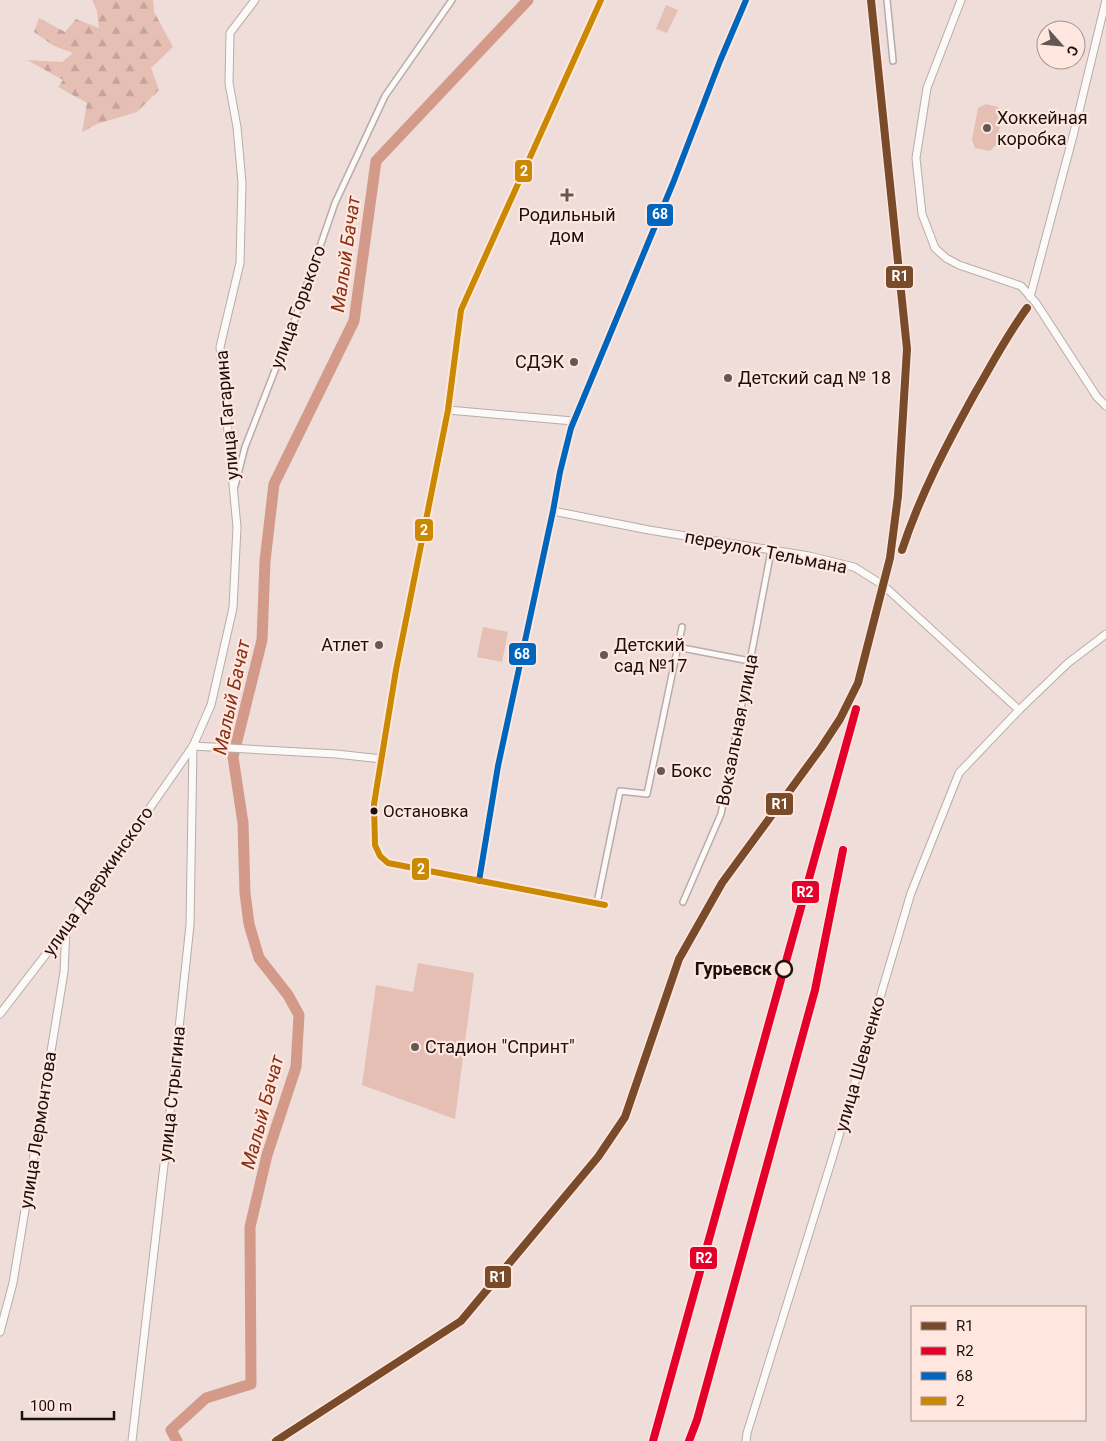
<svg xmlns="http://www.w3.org/2000/svg" width="1106" height="1441" font-family="Roboto,sans-serif">
<style>
.forest{fill:url(#forest-firs)}
.green{fill:#e6bfb4}
.lines{fill:none;stroke-linecap:round;stroke-linejoin:round}
.river{stroke:#d39a8a;stroke-width:11}
.street-casing{stroke:#b9aca8;stroke-width:8}
.secondary-casing{stroke:#b9aca8;stroke-width:9}
.street{stroke:#fcfaf9;stroke-width:5}
.secondary{stroke:#fcfaf9;stroke-width:7}
.bus-1-casing{stroke:#ffe7e0;stroke-width:10}
.bus-2-casing{stroke:#ffe7e0;stroke-width:10}
.bus-1{stroke:#0065bd;stroke-width:6}
.bus-2{stroke:#cb8803;stroke-width:6}
.rail-1-casing{stroke:#ffe7e0;stroke-width:11}
.rail-2-casing{stroke:#ffe7e0;stroke-width:11}
.rail-1{stroke:#7a4b2a;stroke-width:8}
.rail-2{stroke:#e4002b;stroke-width:8}
.poi-dot{fill:#645854;stroke:#ffe7e0;stroke-width:2}
.bus-dot{fill:#1a100d;stroke:#ffe7e0;stroke-width:2}
.stop-dot{fill:#ffe7e0;stroke:#1a100d;stroke-width:2.5}
.labels{text-anchor:middle;stroke-width:4.5;stroke-linejoin:round;paint-order:stroke}
.bus-label{font-size:17px;fill:#1a100d;stroke:#ffe7e0;text-anchor:start}
.poi-label{font-size:18px;fill:#1a100d;stroke:#ffe7e0;text-anchor:start}
.street-label{font-size:18px;fill:#1a100d;stroke:#ffe7e0}
.stop-label{font-size:18px;font-weight:bold;fill:#1a100d;stroke:#ffe7e0;text-anchor:end}
.water-label{font-size:19px;font-style:italic;fill:#883012;stroke:#ffe7e0}
.line-badge{stroke:#ffe7e0;stroke-width:2}
.badge-label{font-size:14px;text-anchor:middle;font-weight:bold;fill:#fff}
</style>
<defs>
<pattern id="forest-firs" width="22" height="20" patternUnits="userSpaceOnUse" patternTransform="scale(1.25)"><rect width="22" height="20" fill="#e6bfb4"/><path d="M5 1l3.5 6h-7zM16 11l3.5 6h-7z" fill="#c5a39a"/></pattern>
</defs>
<rect width="100%" height="100%" fill="#eeddd8"/>
<path class="forest" d="M 92,0 L 153,0 L 154,12 L 173,47 L 151,68 L 159,90 L 137,112 L 97,124 L 82,132 L 87,103 L 58,87 L 63,80 L 27,60 L 62,62 L 73,53 L 54,46 L 34,32 L 39,18 L 65,32 L 76,19 L 99,28 L 97,11 Z"/>
<g class="green">
<path d="M 666,5 L 678,10 L 667,33 L 656,29 Z"/>
<path d="M 986,104 L 998,107 L 1002,115 L 996,145 L 990,151 L 975,148 L 972,140 L 978,108 Z"/>
<path d="M 483,627 L 508,632 L 502,662 L 477,657 Z"/>
<path d="M 418,963 L 474,973 L 455,1119 L 362,1085 L 376,985 L 413,992 Z"/>
</g>
<g class="lines">
<path class="river" d="M 177,1441 L 171,1430 L 206,1398 L 251,1384 L 250,1227 L 267,1155 L 296,1067 L 299,1015 L 288,995 L 259,958 L 249,924 L 245,893 L 243,823 L 233,757 L 262,640 L 265,561 L 274,484 L 354,321 L 376,161 L 528,0"/>
<defs>
<g id="street">
<path d="M 887,0 L 893,61"/>
<path d="M 448,410 L 461,310 L 601,0"/>
<path d="M 235,486 L 245,447 L 295,319 L 335,203 L 385,96 L 452,0"/>
<path d="M 677,647 L 750,661"/>
<path d="M 683,902 L 721,814 L 771,551"/>
<path d="M 597,903 L 620,791 L 647,794 L 682,627"/>
</g>
<g id="secondary">
<path d="M 961,0 L 927,88 L 916,158 L 922,214 L 935,248 L 946,258 L 959,265 L 1021,286 L 1036,303 L 1097,397 L 1106,406"/>
<path d="M 1030,297 L 1073,136 L 1106,0"/>
<path d="M 573,421 L 448,410 L 396,670 L 374,804 L 375,845 L 380,856 L 388,863 L 605,905"/>
<path d="M 553,511 L 649,530 L 809,556 L 854,567 L 883,585 L 1019,710"/>
<path d="M 193,746 L 336,754 L 382,759"/>
<path d="M 479,881 L 498,766 L 553,511 L 560,472 L 571,428 L 673,183 L 720,61 L 746,0"/>
<path d="M 0,1014 L 67,927 L 193,746 L 211,705 L 233,608 L 237,527 L 220,347 L 240,263 L 242,183 L 237,127 L 229,83 L 230,33 L 255,0"/>
<path d="M 0,1332 L 13,1283 L 64,972 L 66,928"/>
<path d="M 132,1441 L 170,1113 L 190,925 L 193,746"/>
<path d="M 746,1441 L 747,1433 L 832,1159 L 911,893 L 959,773 L 1019,710 L 1068,663 L 1106,634"/>
</g>
</defs>
<use href="#street" class="street-casing"/>
<use href="#secondary" class="secondary-casing"/>
<use href="#street" class="street"/>
<use href="#secondary" class="secondary"/>
<defs>
<path id="bus-1" d="M 479,881 L 498,766 L 553,511 L 560,472 L 571,428 L 673,183 L 720,61 L 746,0"/>
<path id="bus-2" d="M 601,0 L 461,310 L 448,410 L 396,670 L 374,804 L 375,845 L 380,856 L 388,863 L 605,905"/>
</defs>
<use href="#bus-1" class="bus-1-casing"/>
<use href="#bus-2" class="bus-2-casing"/>
<use href="#bus-1" class="bus-1"/>
<use href="#bus-2" class="bus-2"/>
<defs>
<g id="rail-1">
<path d="M 902,550 C 920,495 947,444 975,393 C 992,364 1007,335 1027,308"/>
<path d="M 276,1441 L 461,1321 L 598,1157 L 625,1117 L 679,959 L 722,883 L 821,748 L 840,719 L 858,683 L 890,558 L 898,496 L 907,349 L 871,0"/>
</g>
<g id="rail-2">
<path d="M 653,1441 L 856,709"/>
<path d="M 689,1441 L 697,1420 L 815,990 L 843,850"/>
</g>
</defs>
<use href="#rail-1" class="rail-1-casing"/>
<use href="#rail-2" class="rail-2-casing"/>
<use href="#rail-1" class="rail-1"/>
<use href="#rail-2" class="rail-2"/>
</g>
<g class="poi-dot">
<circle cx="987" cy="128" r="5"/>
<path d="M564.5 187.5h5v5h5v5h-5v5h-5v-5h-5v-5h5z"/>
<circle cx="574" cy="362" r="5"/>
<circle cx="728" cy="378" r="5"/>
<circle cx="379" cy="645" r="5"/>
<circle cx="604" cy="655" r="5"/>
<circle cx="661" cy="771" r="5"/>
<circle cx="415" cy="1047" r="5"/>
</g>
<circle class="bus-dot" cx="374" cy="811" r="4.5"/>
<circle class="stop-dot" cx="784" cy="969" r="8"/>
<g class="labels">
<g class="bus-label">
<text x="383" y="817">Остановка</text>
</g>
<g class="poi-label">
<text x="997" y="124">Хоккейная<tspan x="997" dy="21">коробка</tspan></text>
<text x="567" y="221" text-anchor="middle">Родильный<tspan x="567" dy="21">дом</tspan></text>
<text x="564" y="368" text-anchor="end">СДЭК</text>
<text x="738" y="384">Детский сад № 18</text>
<text x="369" y="651" text-anchor="end">Атлет</text>
<text x="614" y="651">Детский<tspan x="614" dy="21">сад №17</tspan></text>
<text x="671" y="777">Бокс</text>
<text x="425" y="1053">Стадион "Спринт"</text>
</g>
<g class="street-label">
<text transform="translate(298 307) rotate(-70)" y="6">улица Горького</text>
<text transform="translate(227 415) rotate(-95)" y="6">улица Гагарина</text>
<text transform="translate(766 552) rotate(11)" y="6">переулок Тельмана</text>
<text transform="translate(737 730) rotate(-79)" y="6">Вокзальная улица</text>
<text transform="translate(98 881) rotate(-55)" y="6">улица Дзержинского</text>
<text transform="translate(860 1064) rotate(-74)" y="6">улица Шевченко</text>
<text transform="translate(172 1094) rotate(-84)" y="6">улица Стрыгина</text>
<text transform="translate(38 1130) rotate(-81)" y="6">улица Лермонтова</text>
</g>
<g class="stop-label">
<text x="772" y="975">Гурьевск</text>
</g>
<g class="water-label">
<text transform="translate(345 254) rotate(-82)" y="7">Малый Бачат</text>
<text transform="translate(231 697) rotate(-78)" y="7">Малый Бачат</text>
<text transform="translate(262 1112) rotate(-75)" y="7">Малый Бачат</text>
</g>
</g>
<g class="line-badge">
<rect x="514" y="159" width="19" height="24" rx="5" fill="#cb8803"/>
<rect x="646" y="203" width="28" height="24" rx="5" fill="#0065bd"/>
<rect x="885" y="265" width="29" height="24" rx="5" fill="#7a4b2a"/>
<rect x="414" y="518" width="20" height="24" rx="5" fill="#cb8803"/>
<rect x="508" y="642" width="29" height="24" rx="5" fill="#0065bd"/>
<rect x="765" y="792" width="29" height="24" rx="5" fill="#7a4b2a"/>
<rect x="411" y="857" width="19" height="24" rx="5" fill="#cb8803"/>
<rect x="791" y="880" width="29" height="24" rx="5" fill="#e4002b"/>
<rect x="689" y="1246" width="29" height="24" rx="5" fill="#e4002b"/>
<rect x="484" y="1265" width="28" height="24" rx="5" fill="#7a4b2a"/>
</g>
<g class="badge-label">
<text x="524" y="176">2</text>
<text x="660" y="219">68</text>
<text x="900" y="281">R1</text>
<text x="424" y="535">2</text>
<text x="522" y="659">68</text>
<text x="780" y="809">R1</text>
<text x="421" y="874">2</text>
<text x="805" y="897">R2</text>
<text x="704" y="1263">R2</text>
<text x="498" y="1282">R1</text>
</g>
<rect x="911" y="1306" width="175" height="115" fill="#ffe7e0" stroke="#a3918c"/>
<rect x="921" y="1322" width="25" height="8" fill="#7a4b2a" stroke="#a3918c"/>
<text x="956" y="1331" font-size="15" fill="#1a100d">R1</text>
<rect x="921" y="1347" width="25" height="8" fill="#e4002b" stroke="#a3918c"/>
<text x="956" y="1356" font-size="15" fill="#1a100d">R2</text>
<rect x="921" y="1372" width="25" height="8" fill="#0065bd" stroke="#a3918c"/>
<text x="956" y="1381" font-size="15" fill="#1a100d">68</text>
<rect x="921" y="1397" width="25" height="8" fill="#cb8803" stroke="#a3918c"/>
<text x="956" y="1406" font-size="15" fill="#1a100d">2</text>
<g transform="translate(1061 45) rotate(117)"><circle r="24" fill="#ffe7e0" stroke="#a3918c"/>
<path d="M0-4L9 19L0 12L-9 19Z" fill="#645854"/>
<text y="-8" font-size="14" font-weight="bold" text-anchor="middle" fill="#1a100d">С</text>
</g>
<path d="M22 1411v8h92v-8" fill="none" stroke="#1a100d" stroke-width="2.5"/>
<text x="30" y="1411" font-size="15" fill="#1a100d" stroke="#ffe7e0" stroke-width="4" paint-order="stroke">100 m</text>
</svg>
